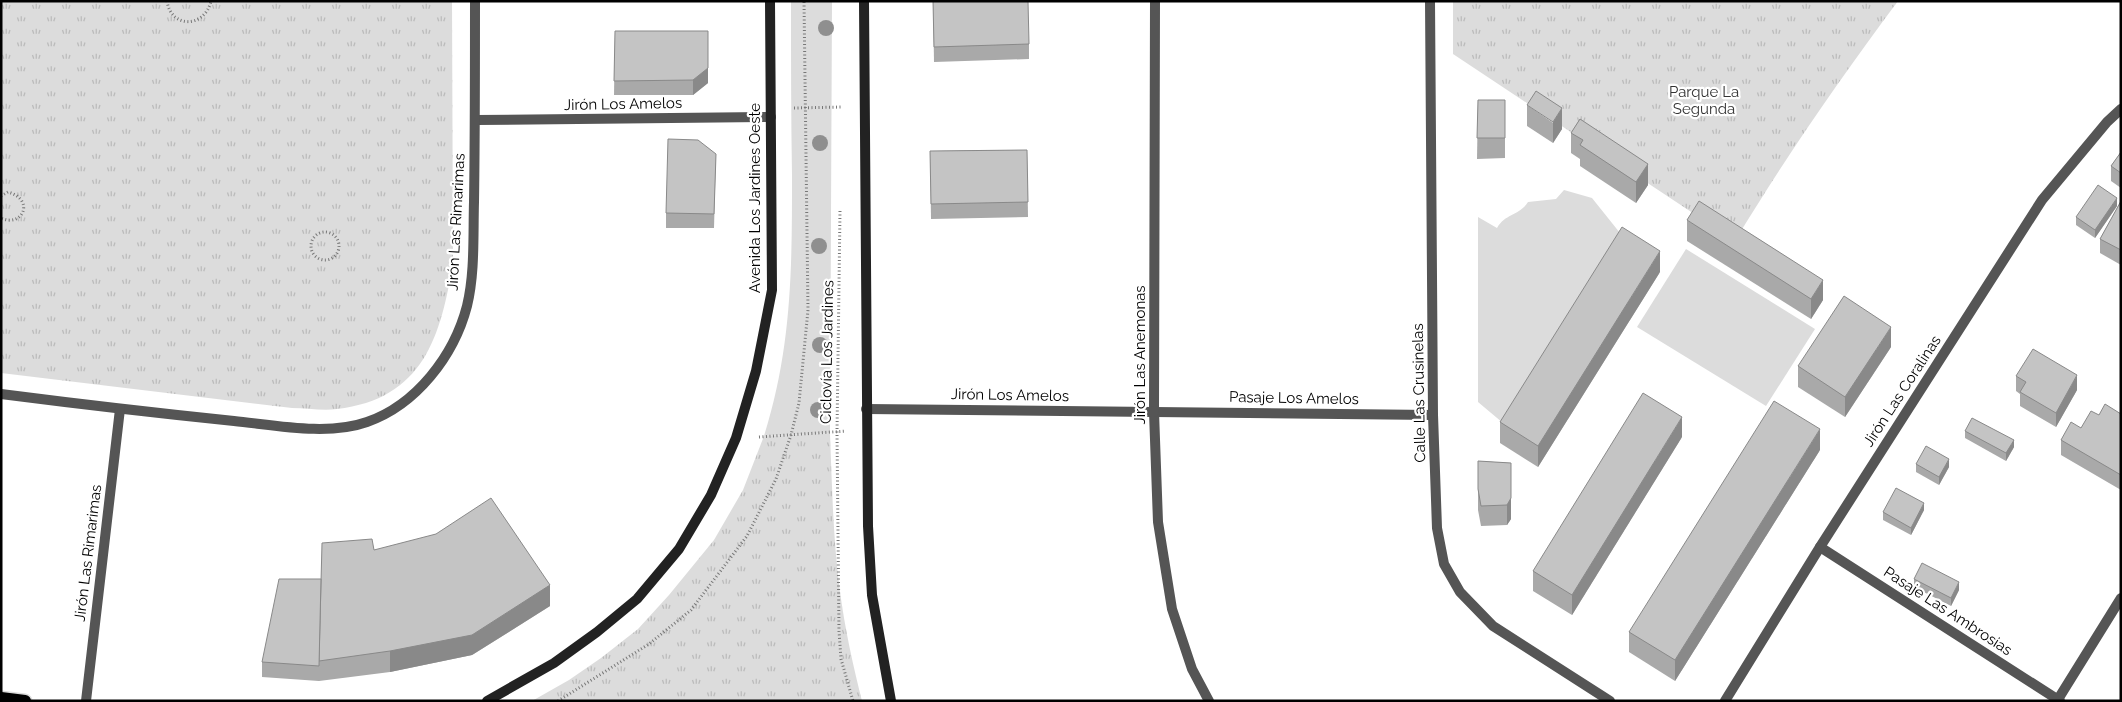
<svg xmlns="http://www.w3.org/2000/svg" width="2122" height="702" font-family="Raleway,sans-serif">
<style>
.green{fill:#dcdcdc}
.park{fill:url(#park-tufts)}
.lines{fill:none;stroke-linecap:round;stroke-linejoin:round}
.primary-casing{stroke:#dbdbdb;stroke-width:15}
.path{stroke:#777;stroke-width:3;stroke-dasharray:1 2.5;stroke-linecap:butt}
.pedestrian{stroke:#555;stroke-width:10}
.minor{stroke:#555;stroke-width:10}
.secondary{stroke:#222;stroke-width:10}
.primary{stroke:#000;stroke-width:12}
.tree{fill:#8f8f8f}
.wall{fill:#a9a9a9}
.shaded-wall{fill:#898989}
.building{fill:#c4c4c4;stroke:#898989}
.labels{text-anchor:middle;stroke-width:4.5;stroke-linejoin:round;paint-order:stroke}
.park-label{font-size:15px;fill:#333;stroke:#fff}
.street-label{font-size:15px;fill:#000;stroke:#fff}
</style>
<defs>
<pattern id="park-tufts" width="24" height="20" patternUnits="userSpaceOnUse" patternTransform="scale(1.25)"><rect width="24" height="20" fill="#dcdcdc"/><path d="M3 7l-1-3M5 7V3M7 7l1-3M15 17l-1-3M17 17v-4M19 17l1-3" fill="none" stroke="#bbb"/></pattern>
</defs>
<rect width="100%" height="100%" fill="#fff"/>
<g class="green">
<path d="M 791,1 L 832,1 L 830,433 L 764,436 C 792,347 792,268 792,176 C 791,118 791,60 791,1 Z"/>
<path d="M 1564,190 L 1592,198 L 1624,238 L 1503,423 L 1478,402 L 1478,217 L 1497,228 C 1506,213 1519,216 1528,202 L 1556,199 Z"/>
<path d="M 1686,249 L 1815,329 L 1766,406 L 1637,327 Z"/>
</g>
<g class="park">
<path d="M 1,1 L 452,1 L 453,262 C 441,337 423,399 337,409 C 323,411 306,408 292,408 L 1,373 Z"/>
<path d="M 1453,1 L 1898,1 C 1840,79 1785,158 1735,241 L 1453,54 Z"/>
<path d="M 830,433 C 832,486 833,539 840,592 C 845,629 853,665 862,701 L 532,701 L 569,680 L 601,658 L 638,629 L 669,595 L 714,540 L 743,490 L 764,436 Z"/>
</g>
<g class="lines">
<defs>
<path id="primary" d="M 1,698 L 25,701"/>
</defs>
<use href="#primary" class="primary-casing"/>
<g class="path">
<path d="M 167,1 C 171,29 205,28 211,1"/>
<path d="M 794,108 L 843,107"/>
<path d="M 1,196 L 8,192 C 36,200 22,228 1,218"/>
<path d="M 840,211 L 837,432 L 839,631 L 841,659 L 853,701"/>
<circle cx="325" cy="246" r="14"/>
<path d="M 759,437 L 846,431"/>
<path d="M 558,701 L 649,644 L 691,610 L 747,536 L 776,479 L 791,435 L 799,403 L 808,310 L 804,1"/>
</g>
<g class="pedestrian">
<path d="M 1154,412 L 1433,415"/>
<path d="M 1820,547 L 2060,701"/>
</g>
<g class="minor">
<path d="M 1155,1 L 1154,412 L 1158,522 L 1172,609 L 1192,669 L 1209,701"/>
<path d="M 1430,1 L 1433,415 L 1437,528 L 1444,564 L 1460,592 L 1493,626 L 1610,701"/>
<path d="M 476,120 L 771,117"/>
<path d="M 1,394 C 79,404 156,413 234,421 C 274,425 328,436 367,422 C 416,405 454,356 467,306 C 475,273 473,236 474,202 C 475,135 475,68 475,1"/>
<path d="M 866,409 L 1154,412"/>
<path d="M 86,701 L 120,409"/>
<path d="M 1725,701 L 1820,547 L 2042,200 L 2107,122 L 2121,109"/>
<path d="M 2057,701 L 2121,598"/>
</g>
<g class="secondary">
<path d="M 864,1 L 868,526 L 872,595 L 891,701"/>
<path d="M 487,701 L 554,663 L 597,632 L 637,599 L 679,549 L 711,495 L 736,438 L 756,371 L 772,290 L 770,1"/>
</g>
<use href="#primary" class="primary"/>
</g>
<g class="tree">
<circle cx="826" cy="28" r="8"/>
<circle cx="820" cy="143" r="8"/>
<circle cx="819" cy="246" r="8"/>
<circle cx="820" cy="345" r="8"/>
<circle cx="818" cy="410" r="8"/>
</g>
<g class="wall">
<path d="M 933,1 L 1029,44 L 1029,59 L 934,62 Z"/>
<path d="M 615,31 L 708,31 L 708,83 L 693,95 L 614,95 Z"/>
<path d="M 1478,100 L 1505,100 L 1505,158 L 1477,159 Z"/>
<path d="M 1527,105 L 1562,129 L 1553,143 L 1527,126 Z"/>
<path d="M 1580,119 L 1648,185 L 1636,203 L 1580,166 L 1580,159 L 1571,153 L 1571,133 Z"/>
<path d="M 1027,150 L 1028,217 L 931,219 L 930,151 Z"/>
<path d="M 2121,152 L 2121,188 L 2111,181 L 2111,166 Z"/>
<path d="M 716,154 L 714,228 L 666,228 L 666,213 Z"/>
<path d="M 2121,201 L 2121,265 L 2100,253 L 2100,239 Z"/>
<path d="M 2117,206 L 2095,238 L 2076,225 L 2076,217 Z"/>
<path d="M 1687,220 L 1823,300 L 1811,319 L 1687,241 Z"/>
<path d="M 1660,272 L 1538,467 L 1500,443 L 1500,422 Z"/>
<path d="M 1891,347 L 1845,417 L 1798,387 L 1798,366 Z"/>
<path d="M 2016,376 L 2077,390 L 2056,427 L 2020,406 L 2020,394 L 2016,391 Z"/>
<path d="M 2121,414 L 2121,490 L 2061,455 L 2061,440 L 2081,428 L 2099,415 Z"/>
<path d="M 1965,431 L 2014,447 L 2006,461 L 1965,438 Z"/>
<path d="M 1682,437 L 1572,615 L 1533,591 L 1533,571 Z"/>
<path d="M 1820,450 L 1675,681 L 1629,652 L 1629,632 Z"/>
<path d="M 1478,461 L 1511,463 L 1511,519 L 1507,525 L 1481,526 L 1478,510 Z"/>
<path d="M 1916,464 L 1949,467 L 1939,485 L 1916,472 Z"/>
<path d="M 1924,510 L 1911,535 L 1883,520 L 1883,512 Z"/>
<path d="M 374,550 L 550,606 L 472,655 L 390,672 L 319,681 L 262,677 L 262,662 L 321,579 Z"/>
<path d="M 1914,579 L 1959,590 L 1951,606 L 1914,587 Z"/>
</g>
<g class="shaded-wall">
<path d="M 708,68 L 708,83 L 693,95 L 693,80 Z"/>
<path d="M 1562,108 L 1562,129 L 1553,143 L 1553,122 Z"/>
<path d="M 1648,164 L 1648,185 L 1636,203 L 1636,182 Z"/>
<path d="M 2117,198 L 2117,206 L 2095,238 L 2095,230 Z"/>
<path d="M 1660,251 L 1660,272 L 1538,467 L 1538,446 Z"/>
<path d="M 1823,280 L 1823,300 L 1811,319 L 1811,299 Z"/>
<path d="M 1891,327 L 1891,347 L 1845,417 L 1845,397 Z"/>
<path d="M 2077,375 L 2077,390 L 2056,427 L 2056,413 Z"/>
<path d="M 1682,417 L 1682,437 L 1572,615 L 1572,595 Z"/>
<path d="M 1820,429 L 1820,450 L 1675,681 L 1675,660 Z"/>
<path d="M 2014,440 L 2014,447 L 2006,461 L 2006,453 Z"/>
<path d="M 1949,459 L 1949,467 L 1939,485 L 1939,477 Z"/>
<path d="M 1511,498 L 1511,519 L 1507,525 L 1507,505 Z"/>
<path d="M 1924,503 L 1924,510 L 1911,535 L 1911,528 Z"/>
<path d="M 1959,582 L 1959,590 L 1951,606 L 1951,598 Z"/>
<path d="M 550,585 L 550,606 L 472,655 L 390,672 L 390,651 Z"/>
</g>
<g class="building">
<path d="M 933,1 L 1028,1 L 1029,44 L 934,47 Z"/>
<path d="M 615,31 L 708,31 L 708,68 L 693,80 L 614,81 Z"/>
<path d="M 1536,91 L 1562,108 L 1553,122 L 1527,105 Z"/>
<path d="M 1478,100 L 1505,100 L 1505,138 L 1477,138 Z"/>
<path d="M 1580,119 L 1648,164 L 1636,182 L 1580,145 L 1583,140 L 1571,133 Z"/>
<path d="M 668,139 L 698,140 L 716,154 L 714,214 L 666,213 Z"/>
<path d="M 1027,150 L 1028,202 L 931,204 L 930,151 Z"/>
<path d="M 2121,152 L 2121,173 L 2111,166 Z"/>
<path d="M 2098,185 L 2117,198 L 2095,230 L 2076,217 Z"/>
<path d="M 1699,201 L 1823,280 L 1811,299 L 1687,220 Z"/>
<path d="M 2121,201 L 2121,250 L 2100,239 Z"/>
<path d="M 1622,227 L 1660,251 L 1538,446 L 1500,422 Z"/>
<path d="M 1844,296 L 1891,327 L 1845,397 L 1798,366 Z"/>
<path d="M 2033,349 L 2077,375 L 2056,413 L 2020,392 L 2026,382 L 2016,376 Z"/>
<path d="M 1643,393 L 1682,417 L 1572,595 L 1533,571 Z"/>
<path d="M 1774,401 L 1820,429 L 1675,660 L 1629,632 Z"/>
<path d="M 2105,404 L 2121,414 L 2121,475 L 2061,440 L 2071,422 L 2081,428 L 2091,411 L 2099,415 Z"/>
<path d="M 1972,418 L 2014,440 L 2006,453 L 1965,431 Z"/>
<path d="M 1926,446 L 1949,459 L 1939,477 L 1916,464 Z"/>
<path d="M 1478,461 L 1511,463 L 1511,498 L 1507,505 L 1481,506 L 1478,489 Z"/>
<path d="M 1896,488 L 1924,503 L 1911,528 L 1883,512 Z"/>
<path d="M 491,498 L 550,585 L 472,635 L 390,651 L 319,661 L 322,543 L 372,539 L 374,550 L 436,534 Z"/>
<path d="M 1922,563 L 1959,582 L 1951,598 L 1914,579 Z"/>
<path d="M 279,579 L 321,579 L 319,666 L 262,662 Z"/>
</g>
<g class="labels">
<g class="park-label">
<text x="1704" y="97">Parque La<tspan x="1704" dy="17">Segunda</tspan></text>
</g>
<g class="street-label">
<text transform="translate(623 104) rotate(-1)" y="5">Jirón Los Amelos</text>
<text transform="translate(755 198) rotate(-90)" y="5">Avenida Los Jardines Oeste</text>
<text transform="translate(456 222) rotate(-87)" y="5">Jirón Las Rimarimas</text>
<text transform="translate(827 352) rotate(-89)" y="5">Ciclovía Los Jardines</text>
<text transform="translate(1140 355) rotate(-90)" y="5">Jirón Las Anemonas</text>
<text transform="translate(1902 391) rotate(-57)" y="5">Jirón Las Coralinas</text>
<text transform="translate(1419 393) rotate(-91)" y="5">Calle Las Crusinelas</text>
<text transform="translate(1010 395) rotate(1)" y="5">Jirón Los Amelos</text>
<text transform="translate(1294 398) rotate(1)" y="5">Pasaje Los Amelos</text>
<text transform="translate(88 553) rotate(-83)" y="5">Jirón Las Rimarimas</text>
<text transform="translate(1948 611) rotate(33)" y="5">Pasaje Las Ambrosias</text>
</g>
</g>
<rect width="2122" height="702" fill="none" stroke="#000000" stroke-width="5"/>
</svg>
